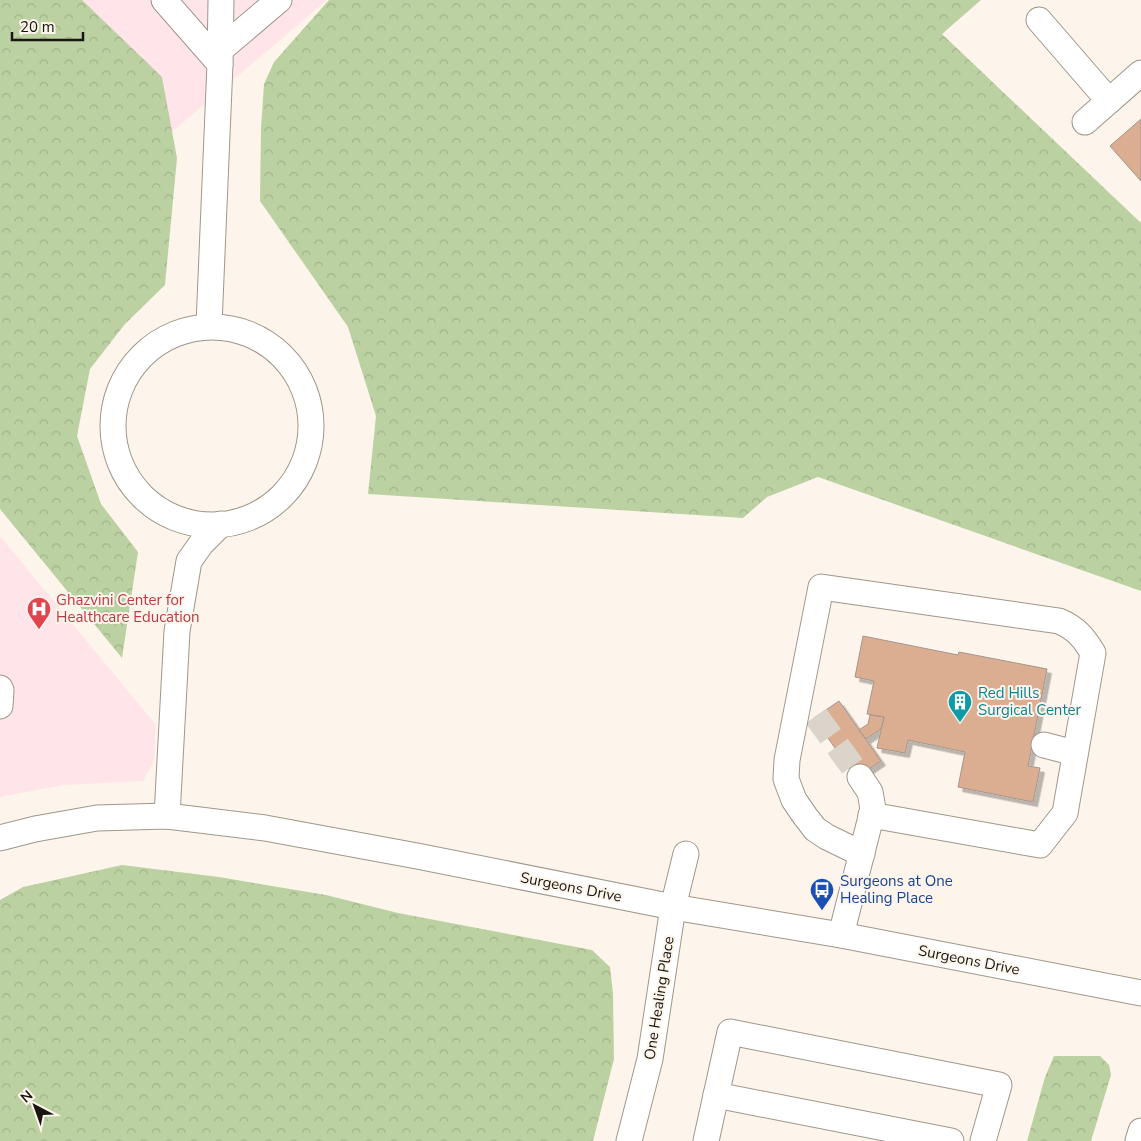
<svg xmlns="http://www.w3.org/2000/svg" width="1141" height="1141" font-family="'Nunito Sans',sans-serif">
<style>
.medical{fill:#ffe5ea}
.forest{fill:url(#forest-crowns)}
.building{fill:#dbae91;stroke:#a4968e;filter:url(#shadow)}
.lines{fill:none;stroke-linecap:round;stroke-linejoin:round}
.minor-tunnel{stroke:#dbd4ca;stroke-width:25;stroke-dasharray:25 12;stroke-linecap:butt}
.minor-casing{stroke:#a0968b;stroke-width:27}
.minor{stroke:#fff;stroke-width:25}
.labels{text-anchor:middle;stroke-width:4;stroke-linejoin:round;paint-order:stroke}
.health-label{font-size:15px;fill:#be3a42;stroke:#fdf5eb;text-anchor:start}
.culture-label{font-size:15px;fill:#0d838f;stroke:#fdf5eb;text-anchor:start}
.transit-label{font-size:15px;fill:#164399;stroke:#fdf5eb;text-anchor:start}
.street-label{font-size:15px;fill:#191611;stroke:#fdf5eb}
</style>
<defs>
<pattern id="forest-crowns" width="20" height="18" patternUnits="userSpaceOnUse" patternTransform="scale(1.25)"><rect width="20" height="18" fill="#bcd1a2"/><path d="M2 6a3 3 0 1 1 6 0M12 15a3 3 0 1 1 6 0" fill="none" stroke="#a1b38a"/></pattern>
<filter id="shadow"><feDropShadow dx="4.5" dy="4.5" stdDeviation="0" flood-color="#0004"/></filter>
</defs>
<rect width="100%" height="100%" fill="#fdf5eb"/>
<g class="medical">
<path d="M 38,0 L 327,0 L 158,144 Z"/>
<path d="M 0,536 L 156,725 L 154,761 L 143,781 L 64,785 L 0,797 Z"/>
</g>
<g class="forest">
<path d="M 0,0 L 82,0 L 162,77 L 177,158 L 165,285 L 125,324 L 90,369 L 77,436 L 101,504 L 138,552 L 122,658 L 0,509 Z"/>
<path d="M 329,0 L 981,0 L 942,34 L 1141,223 L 1141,591 L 818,477 L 767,497 L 743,518 L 368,494 L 376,416 L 348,327 L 260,201 L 261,128 L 264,84 L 274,62 Z"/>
<path d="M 122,865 L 219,877 L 326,895 L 398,913 L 592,950 L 610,967 L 613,993 L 614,1059 L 593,1141 L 0,1141 L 0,900 L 23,887 Z"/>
<path d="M 1054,1056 L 1100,1056 L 1109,1065 L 1111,1075 L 1091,1141 L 1027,1141 L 1045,1077 Z"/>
</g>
<g class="building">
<path d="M 1141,119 L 1141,181 L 1110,146 Z"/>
<path d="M 863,636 L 958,655 L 959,652 L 1047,669 L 1028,766 L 1040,768 L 1033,802 L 958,787 L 965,752 L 908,740 L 905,753 L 877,748 L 884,717 L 867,714 L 874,681 L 855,677 Z"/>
<path d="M 839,701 L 881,761 L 856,778 L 814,718 Z"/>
<path d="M 870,715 L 884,717 L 881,729 L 866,739 L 859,730 L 868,724 Z"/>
</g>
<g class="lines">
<path class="minor-tunnel" d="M 816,716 L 860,777"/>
<defs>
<g id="minor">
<path d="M 164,0 L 220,64"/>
<path d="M 1039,20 L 1109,101"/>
<path d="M 220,50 L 279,0"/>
<path d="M 1085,122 L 1141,73"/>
<path d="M 209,325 L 220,64 L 221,0"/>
<circle cx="212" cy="426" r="99"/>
<path d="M 0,688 L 1,690 L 0,706"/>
<path d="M 1044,745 L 1075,753"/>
<path d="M 167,816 L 177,631 L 189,561 L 201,544 L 221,524"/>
<path d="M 0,838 L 35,829 L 97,818 L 167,816 L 265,828 L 417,856 L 673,907 L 841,935 L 1141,993"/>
<path d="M 862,854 L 827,837 L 815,829 L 805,816 L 794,800 L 786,779 L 787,760 L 821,587 L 1059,621 C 1076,628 1084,638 1093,653 L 1065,813 L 1040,845 L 871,815"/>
<path d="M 841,935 L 873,809 L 870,792 L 860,777"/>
<path d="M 716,1095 L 951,1141"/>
<path d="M 629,1141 L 650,1059 L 673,907 L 686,854"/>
<path d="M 706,1141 L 730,1032 L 999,1085 L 983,1141"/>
<path d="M 1138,1141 L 1141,1131"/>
</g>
</defs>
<use href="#minor" class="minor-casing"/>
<use href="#minor" class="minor"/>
</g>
<defs>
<symbol id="hospital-pin" viewBox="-11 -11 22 30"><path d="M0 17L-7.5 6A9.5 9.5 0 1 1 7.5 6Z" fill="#e0444e" stroke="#fdf5eb"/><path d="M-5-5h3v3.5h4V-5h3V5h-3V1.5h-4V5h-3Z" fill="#fff"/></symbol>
<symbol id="building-pin" viewBox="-11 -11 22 30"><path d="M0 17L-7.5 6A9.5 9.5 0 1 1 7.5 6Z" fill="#0f9aa8" stroke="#fdf5eb"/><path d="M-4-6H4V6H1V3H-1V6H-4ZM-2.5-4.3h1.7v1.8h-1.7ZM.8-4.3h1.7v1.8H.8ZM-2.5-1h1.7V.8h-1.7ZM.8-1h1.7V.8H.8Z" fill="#fff"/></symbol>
<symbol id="bus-pin" viewBox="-11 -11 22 30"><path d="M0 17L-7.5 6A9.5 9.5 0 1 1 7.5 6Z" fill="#1a4fb4" stroke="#fdf5eb"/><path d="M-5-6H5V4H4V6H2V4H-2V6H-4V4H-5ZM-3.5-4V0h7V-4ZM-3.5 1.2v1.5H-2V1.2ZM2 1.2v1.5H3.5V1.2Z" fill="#fff"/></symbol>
</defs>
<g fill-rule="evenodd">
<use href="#hospital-pin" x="25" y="595" width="28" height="38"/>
<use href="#building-pin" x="946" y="688" width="28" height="38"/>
<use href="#bus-pin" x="808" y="876" width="28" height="38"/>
</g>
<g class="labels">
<g class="health-label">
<text x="56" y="605">Ghazvini Center for<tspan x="56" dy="17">Healthcare Education</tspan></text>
</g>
<g class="culture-label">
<text x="978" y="698">Red Hills<tspan x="978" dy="17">Surgical Center</tspan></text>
</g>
<g class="transit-label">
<text x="840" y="886">Surgeons at One<tspan x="840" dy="17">Healing Place</tspan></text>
</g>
<g class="street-label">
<text transform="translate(571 887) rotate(11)" y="5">Surgeons Drive</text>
<text transform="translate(969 960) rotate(11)" y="5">Surgeons Drive</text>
<text transform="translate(659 998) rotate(-81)" y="5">One Healing Place</text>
</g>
</g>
<g transform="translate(35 1106) rotate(319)" stroke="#fdf5eb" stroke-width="4" paint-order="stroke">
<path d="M0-4L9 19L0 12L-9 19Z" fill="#191611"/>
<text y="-8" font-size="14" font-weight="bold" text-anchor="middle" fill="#191611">N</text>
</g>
<path d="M12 32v8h71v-8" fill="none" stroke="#191611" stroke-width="2.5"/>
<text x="20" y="32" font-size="15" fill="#191611" stroke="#fdf5eb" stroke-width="4" paint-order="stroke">20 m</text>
</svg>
